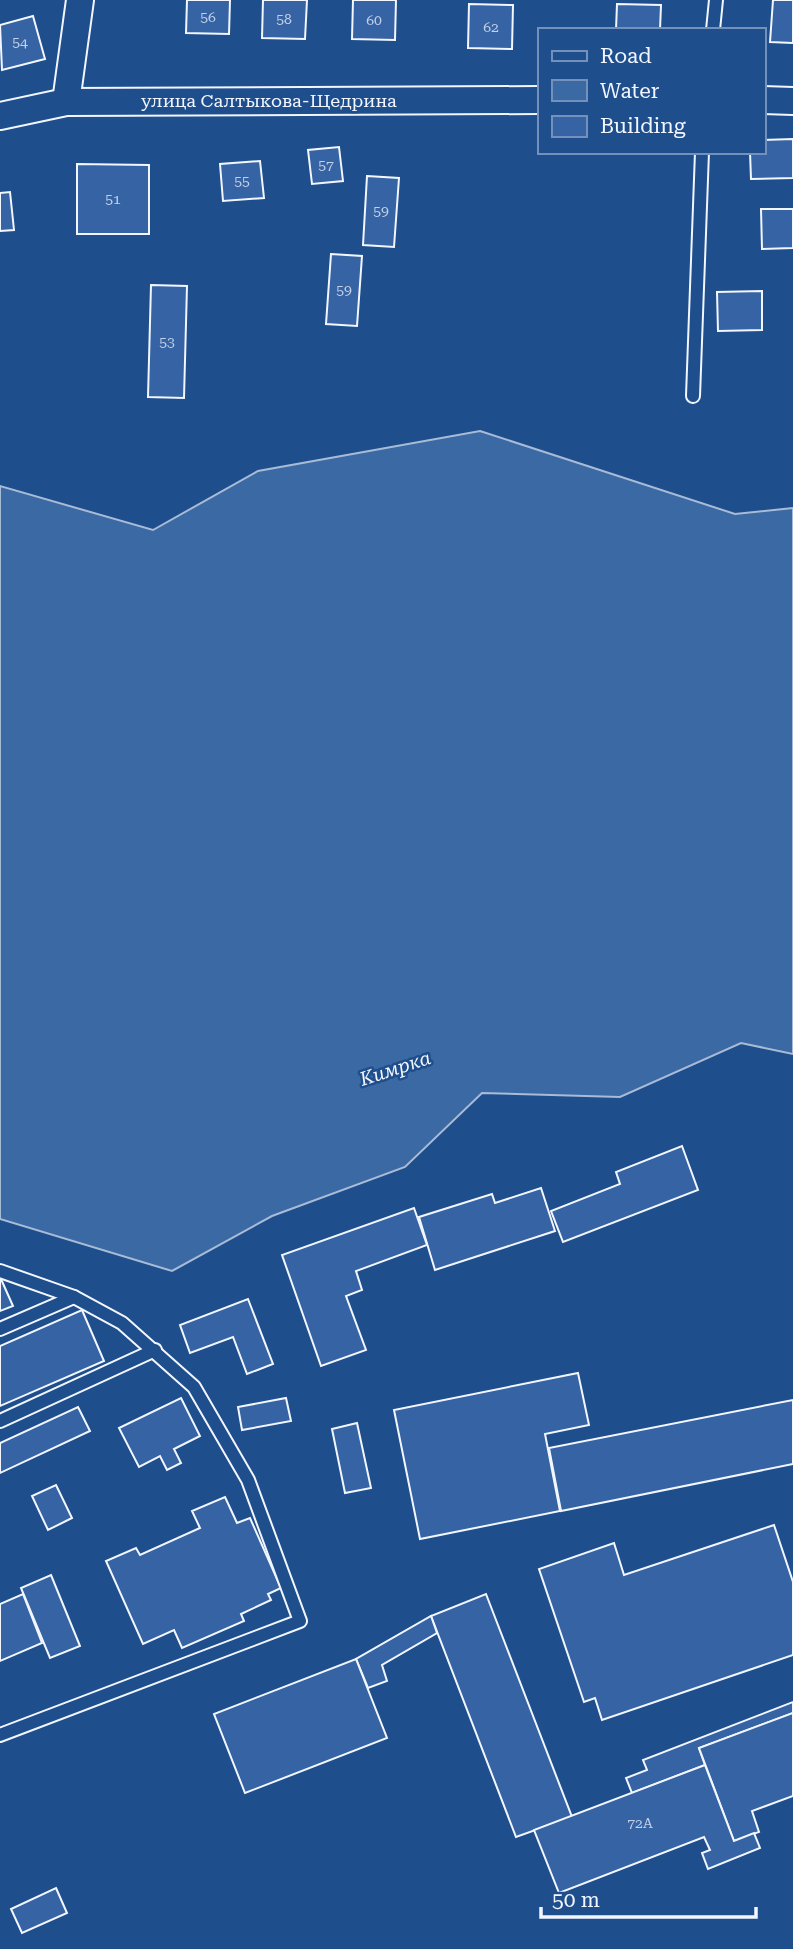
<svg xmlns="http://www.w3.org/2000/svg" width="793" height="1949" font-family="'Roboto Serif',serif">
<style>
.water{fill:#3b69a3;stroke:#a8bbd7;stroke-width:2}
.building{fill:#3563a3;stroke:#f2f6ff;stroke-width:2}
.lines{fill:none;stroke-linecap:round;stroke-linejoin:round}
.lane-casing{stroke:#f2f6ff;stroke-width:16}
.street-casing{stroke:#f2f6ff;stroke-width:30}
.lane{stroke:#1f4e8c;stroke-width:12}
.street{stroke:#1f4e8c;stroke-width:26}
.labels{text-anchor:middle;stroke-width:5;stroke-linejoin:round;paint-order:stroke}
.number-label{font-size:14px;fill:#c3d1e8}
.street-label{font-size:18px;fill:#f2f6ff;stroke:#1f4e8c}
.water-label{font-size:19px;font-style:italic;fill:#f2f6ff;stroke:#1f4e8c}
</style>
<rect width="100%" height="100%" fill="#1f4e8c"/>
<path class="water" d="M 480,431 L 735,514 L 793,508 L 793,1054 L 741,1043 L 620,1097 L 482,1093 L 405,1167 L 272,1216 L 172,1271 L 0,1219 L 0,486 L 153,530 L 258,471 Z"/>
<g class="building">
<path d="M 187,0 L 230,0 L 229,34 L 186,33 Z"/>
<path d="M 263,0 L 307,0 L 305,39 L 262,38 Z"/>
<path d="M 353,0 L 396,0 L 395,40 L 352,39 Z"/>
<path d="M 773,0 L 793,0 L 793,43 L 770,42 Z"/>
<path d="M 469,4 L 513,5 L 512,49 L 468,48 Z"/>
<path d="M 617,4 L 661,5 L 660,30 L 616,30 Z"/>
<path d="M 33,16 L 45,59 L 2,70 L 0,25 Z"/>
<path d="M 793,139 L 793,178 L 751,179 L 750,152 L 763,152 L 763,140 Z"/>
<path d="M 339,147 L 343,181 L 312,184 L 308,150 Z"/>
<path d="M 260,161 L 264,198 L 223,201 L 220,164 Z"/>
<path d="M 77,164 L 149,165 L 149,234 L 77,234 Z"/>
<path d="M 367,176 L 399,178 L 394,247 L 363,245 Z"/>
<path d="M 10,192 L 14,230 L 0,231 L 0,193 Z"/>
<path d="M 761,209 L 793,209 L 793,248 L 762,249 Z"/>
<path d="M 331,254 L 362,256 L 357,326 L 326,324 Z"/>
<path d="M 151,285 L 187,286 L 184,398 L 148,397 Z"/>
<path d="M 762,291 L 762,330 L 718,331 L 717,292 Z"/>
<path d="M 682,1146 L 698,1190 L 563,1242 L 551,1211 L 620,1184 L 616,1172 Z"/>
<path d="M 541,1188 L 555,1231 L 435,1270 L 419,1217 L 492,1194 L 495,1203 Z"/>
<path d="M 414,1208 L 427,1245 L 356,1271 L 362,1290 L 346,1296 L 366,1350 L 321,1366 L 282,1255 Z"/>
<path d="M 1,1279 L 13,1306 L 0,1311 L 0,1280 Z"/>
<path d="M 248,1299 L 273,1364 L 247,1374 L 233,1337 L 190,1353 L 180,1325 Z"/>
<path d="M 82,1310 L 104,1361 L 0,1406 L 0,1346 Z"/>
<path d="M 578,1373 L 589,1425 L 545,1434 L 560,1511 L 420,1539 L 394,1410 Z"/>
<path d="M 181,1398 L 200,1436 L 174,1449 L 181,1463 L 167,1470 L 160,1456 L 139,1467 L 119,1428 Z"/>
<path d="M 286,1398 L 291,1421 L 242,1430 L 238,1407 Z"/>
<path d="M 793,1400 L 793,1464 L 561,1511 L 549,1448 Z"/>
<path d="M 78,1407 L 90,1431 L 0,1473 L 0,1443 Z"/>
<path d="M 357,1423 L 371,1488 L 345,1493 L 332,1429 Z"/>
<path d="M 56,1485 L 72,1518 L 48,1530 L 32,1496 Z"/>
<path d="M 225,1497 L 237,1523 L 250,1518 L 281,1588 L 268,1594 L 271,1600 L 241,1614 L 244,1621 L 182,1648 L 174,1630 L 143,1644 L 106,1561 L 136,1548 L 140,1555 L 200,1528 L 192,1511 Z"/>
<path d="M 774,1525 L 793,1582 L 793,1655 L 602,1720 L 595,1698 L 584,1702 L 539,1569 L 614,1543 L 624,1575 Z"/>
<path d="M 51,1575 L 80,1646 L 50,1658 L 21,1588 Z"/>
<path d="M 23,1594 L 42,1643 L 0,1661 L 0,1604 Z"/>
<path d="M 486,1594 L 572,1817 L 516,1837 L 431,1616 Z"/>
<path d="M 431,1616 L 437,1633 L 382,1665 L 387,1681 L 368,1688 L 356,1659 Z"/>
<path d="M 356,1659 L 387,1738 L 245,1793 L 214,1714 Z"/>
<path d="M 793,1702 L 793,1713 L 699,1748 L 705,1765 L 632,1793 L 626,1778 L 647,1770 L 643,1760 Z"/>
<path d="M 793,1713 L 793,1796 L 752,1811 L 759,1832 L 734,1841 L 699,1748 Z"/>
<path d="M 705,1765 L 734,1841 L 754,1833 L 760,1848 L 708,1869 L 702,1853 L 710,1850 L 704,1837 L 559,1893 L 534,1830 Z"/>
<path d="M 56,1888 L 67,1913 L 22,1933 L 11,1909 Z"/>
</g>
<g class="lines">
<defs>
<g id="lane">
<path d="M 713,30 L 716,0"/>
<path d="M 693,396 L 702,152"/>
<path d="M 0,1271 L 74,1297 L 122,1323 L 194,1387 L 248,1480 L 300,1621 L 0,1735"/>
<path d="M 0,1329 L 74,1297"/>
<path d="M 0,1421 L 155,1350"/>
</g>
<g id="street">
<path d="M 763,100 L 793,101"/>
<path d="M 66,102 L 80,0"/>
<path d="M 0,116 L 66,102 L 539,100"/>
</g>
</defs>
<use href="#lane" class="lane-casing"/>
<use href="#street" class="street-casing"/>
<use href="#lane" class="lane"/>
<use href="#street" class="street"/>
</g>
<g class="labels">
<g class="number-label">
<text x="208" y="22">56</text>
<text x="284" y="24">58</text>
<text x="374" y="25">60</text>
<text x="491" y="32">62</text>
<text x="20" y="47">54</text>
<text x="326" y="170">57</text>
<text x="242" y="186">55</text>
<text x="113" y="204">51</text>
<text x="381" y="216">59</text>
<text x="344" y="295">59</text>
<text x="167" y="347">53</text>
<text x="640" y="1828">72А</text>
</g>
<g class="street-label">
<text x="269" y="107">улица Салтыкова-Щедрина</text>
</g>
<g class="water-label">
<text transform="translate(395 1068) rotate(-18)" y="7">Кимрка</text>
</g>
</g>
<rect x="538" y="28" width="228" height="126" fill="#1f4e8c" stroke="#7391ba" stroke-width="2"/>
<rect x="552" y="51" width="35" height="10" fill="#1f4e8c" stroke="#7391ba" stroke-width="2"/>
<text x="600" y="63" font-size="21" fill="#f2f6ff">Road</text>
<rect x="552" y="80" width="35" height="21" fill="#3b69a3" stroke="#7391ba" stroke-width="2"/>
<text x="600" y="98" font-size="21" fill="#f2f6ff">Water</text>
<rect x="552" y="116" width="35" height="21" fill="#3563a3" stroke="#7391ba" stroke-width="2"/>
<text x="600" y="133" font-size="21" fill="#f2f6ff">Building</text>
<path d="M541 1907v10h215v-10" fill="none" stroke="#f2f6ff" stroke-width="3.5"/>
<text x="552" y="1907" font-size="21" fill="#f2f6ff" stroke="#1f4e8c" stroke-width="5" paint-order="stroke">50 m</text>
</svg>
